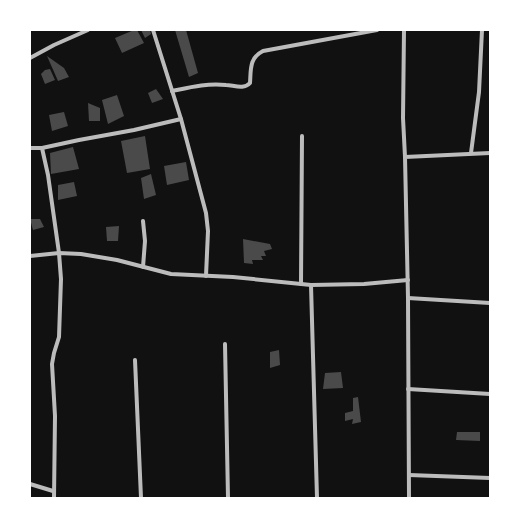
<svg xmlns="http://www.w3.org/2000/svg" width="520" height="528" font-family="Lato,sans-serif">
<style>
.building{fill:#4a4a4a}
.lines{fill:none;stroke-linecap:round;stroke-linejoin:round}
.minor{stroke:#bcbcbc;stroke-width:4}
</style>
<rect width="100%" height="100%" fill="#111"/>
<g class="building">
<path d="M 134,30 L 137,30 L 144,43 L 122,53 L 115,38 Z"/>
<path d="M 141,30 L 150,30 L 151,34 L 145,38 Z"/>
<path d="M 175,30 L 186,30 L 198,73 L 189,77 Z"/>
<path d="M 47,56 L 64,68 L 69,77 L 58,81 Z"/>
<path d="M 50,69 L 55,80 L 45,84 L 41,74 L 45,70 Z"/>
<path d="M 156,89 L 163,99 L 152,103 L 148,93 Z"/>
<path d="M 117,95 L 124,116 L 108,124 L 102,100 Z"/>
<path d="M 88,103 L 100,108 L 100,121 L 89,121 Z"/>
<path d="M 64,112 L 68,126 L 52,131 L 49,115 Z"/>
<path d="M 145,136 L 150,169 L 127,173 L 121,141 Z"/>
<path d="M 73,147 L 79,169 L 51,174 L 50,153 Z"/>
<path d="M 186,162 L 189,180 L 167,185 L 164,166 Z"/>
<path d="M 151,174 L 156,195 L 144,199 L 141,178 Z"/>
<path d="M 74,182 L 77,196 L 58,200 L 58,185 Z"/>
<path d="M 30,219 L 40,219 L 44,227 L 33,230 Z"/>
<path d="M 119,226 L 118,241 L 107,241 L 106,227 Z"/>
<path d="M 243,239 L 270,244 L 272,249 L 264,251 L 266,256 L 261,256 L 263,260 L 252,260 L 253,264 L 244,263 Z"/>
<path d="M 279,350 L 280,365 L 270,368 L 270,352 Z"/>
<path d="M 341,372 L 343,388 L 323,389 L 325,373 Z"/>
<path d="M 358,397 L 361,422 L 352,424 L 353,419 L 345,421 L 345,413 L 353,411 L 353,398 Z"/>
<path d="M 457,432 L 480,432 L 480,441 L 456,440 Z"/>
</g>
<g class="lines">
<g class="minor">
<path d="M 153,30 L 181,119 L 206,213 L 208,231 L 206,276"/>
<path d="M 404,30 L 403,118 L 405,157"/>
<path d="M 30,58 L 54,45 L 88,30"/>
<path d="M 172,91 C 191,87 207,83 226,85 C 233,85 244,90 250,83 C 251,70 249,58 263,51 L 377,30"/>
<path d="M 30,148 L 42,148 L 79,140 L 134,130 L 181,119"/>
<path d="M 42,148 L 48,175 L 59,253 L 61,279 L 59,337 L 54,353 L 52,364 L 55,416 L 54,498"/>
<path d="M 471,153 L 479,92 L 482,30"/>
<path d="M 30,256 L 59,253 L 81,254 L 117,260 L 171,274 L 233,277 L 311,285 L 364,284 L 408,280"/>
<path d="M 143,267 L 145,241 L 143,221"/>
<path d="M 301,284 L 302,136"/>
<path d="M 311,285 L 317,498"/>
<path d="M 408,298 L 490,303"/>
<path d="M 225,344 L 228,498"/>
<path d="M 135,360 L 141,498"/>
<path d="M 408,389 L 490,394"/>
<path d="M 409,475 L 490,478"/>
<path d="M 30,484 L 53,491"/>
<path d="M 409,498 L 408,298 L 405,157 L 490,153"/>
</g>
</g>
<rect width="520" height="528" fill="none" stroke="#ffffff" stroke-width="62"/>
</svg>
